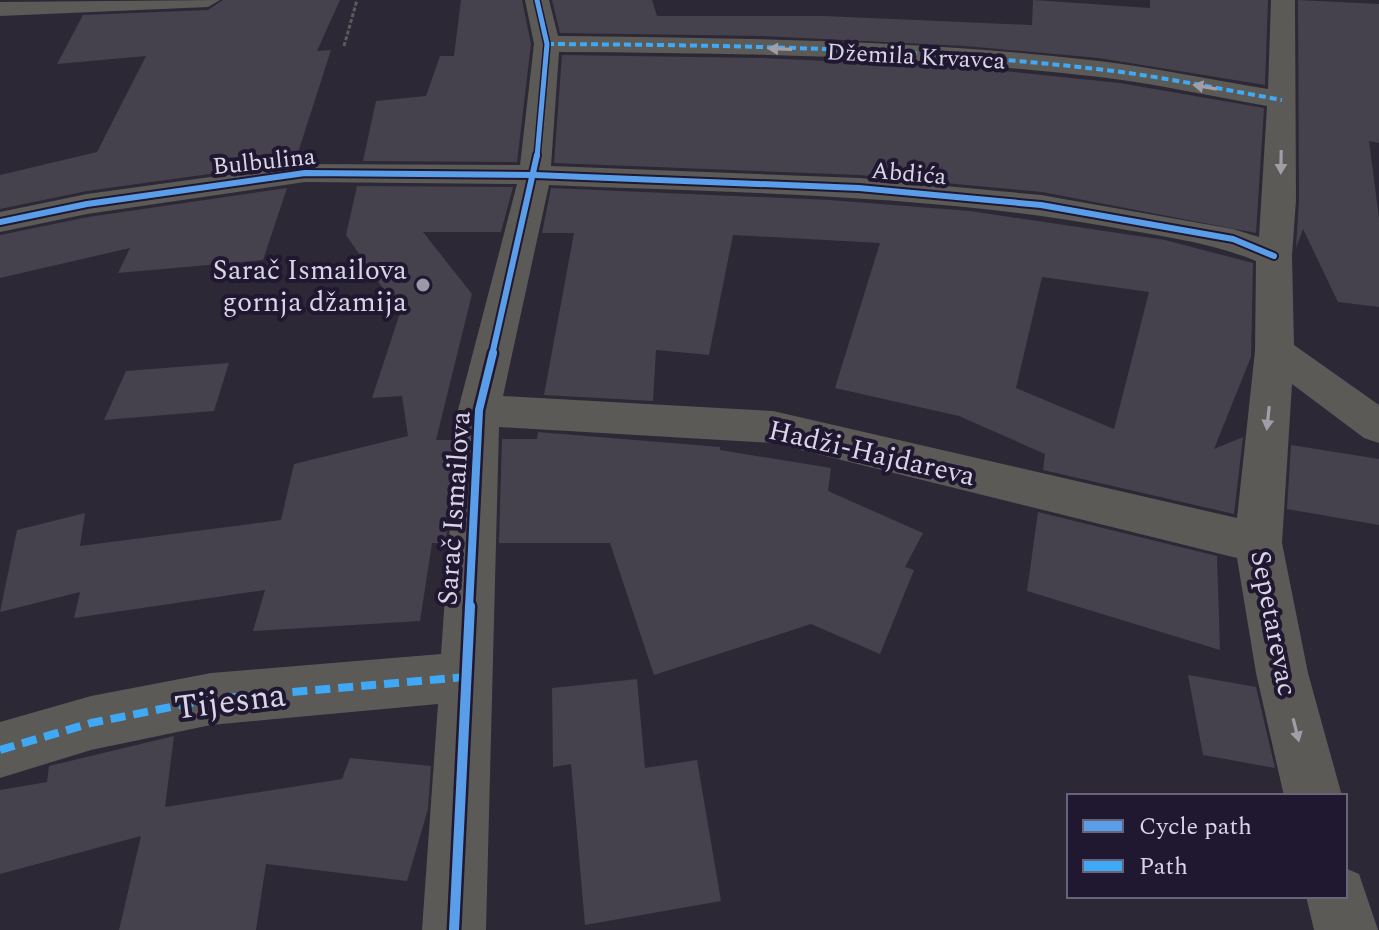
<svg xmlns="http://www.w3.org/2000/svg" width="1379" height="930" font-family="Spectral,serif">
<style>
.building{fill:#45414d;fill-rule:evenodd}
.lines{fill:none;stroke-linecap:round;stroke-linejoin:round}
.path{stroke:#5c5b5b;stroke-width:3;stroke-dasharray:4 2;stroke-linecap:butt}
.minor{fill:#5b5a57;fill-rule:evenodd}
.quiet-far1{stroke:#3fa9f5;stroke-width:4;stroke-dasharray:7 4;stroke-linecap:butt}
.quiet{stroke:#3fa9f5;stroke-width:8;stroke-dasharray:15 8;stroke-linecap:butt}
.cycleway-far3-casing{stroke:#201831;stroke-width:8}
.cycleway-far2-casing{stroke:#201831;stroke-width:10}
.cycleway-far1-casing{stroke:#201831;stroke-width:13}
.cycleway-casing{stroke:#201831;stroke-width:15}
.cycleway-far3{stroke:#5a9eea;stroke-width:5}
.cycleway-far2{stroke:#5a9eea;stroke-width:6}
.cycleway-far1{stroke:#5a9eea;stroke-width:8}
.cycleway{stroke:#5a9eea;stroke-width:10}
.oneway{fill:#a09ea6}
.poi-dot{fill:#9c98a8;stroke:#201831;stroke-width:3}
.labels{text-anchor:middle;stroke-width:8;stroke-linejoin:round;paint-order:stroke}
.far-street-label{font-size:24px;fill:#d8d5e6;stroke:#201831}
.poi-label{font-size:28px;fill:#d8d5e6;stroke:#201831;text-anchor:end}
.street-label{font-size:28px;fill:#d8d5e6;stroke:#201831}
.near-street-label{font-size:34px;fill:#d8d5e6;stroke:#201831}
</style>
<rect width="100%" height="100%" fill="#2c2836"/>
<g class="building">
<path d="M 223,0 L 340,0 L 317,51 L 331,50 L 295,162 L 87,191 L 0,209 L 0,175 L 97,152 L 146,56 L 57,64 L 83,15 L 208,10 Z"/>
<path d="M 461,0 L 522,0 L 531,44 L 517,162 L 363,161 L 376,101 L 426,96 L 440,56 L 454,56 Z"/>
<path d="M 552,0 L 652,0 L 657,16 L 824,16 L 1032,25 L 1033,0 L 1150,8 L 1150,0 L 1268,0 L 1265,85 L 1099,58 L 965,46 L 762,36 L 560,33 Z"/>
<path d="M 1298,0 L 1379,4 L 1379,143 L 1369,141 L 1379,218 L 1379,307 L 1338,302 L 1303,229 L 1296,248 L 1299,200 Z"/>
<path d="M 562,55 L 762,58 L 964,67 L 1120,83 L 1264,108 L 1256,233 L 1042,192 L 859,175 L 554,163 Z"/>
<path d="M 357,186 L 513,187 L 501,232 L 423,232 L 472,294 L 436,440 L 453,440 L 446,543 L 432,543 L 420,621 L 253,631 L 265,590 L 74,618 L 80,592 L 0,612 L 17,530 L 85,513 L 80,546 L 281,520 L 294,464 L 408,436 L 402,396 L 372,398 L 400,313 L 346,235 Z"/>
<path d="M 287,188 L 263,260 L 118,273 L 130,248 L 0,278 L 0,235 L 88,217 Z"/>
<path d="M 551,188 L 830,200 L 970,211 L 1165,240 L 1253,263 L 1251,357 L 1214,449 L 1243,437 L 1234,514 L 1043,470 L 1045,454 L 959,416 L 835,388 L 880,243 L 733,235 L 709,355 L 656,350 L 653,401 L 544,395 L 574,233 L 542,233 ZM 1042,277 L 1149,292 L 1114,429 L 1016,388 Z"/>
<path d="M 229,363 L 214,411 L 104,420 L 126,371 Z"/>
<path d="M 538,432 L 720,447 L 720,450 L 831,468 L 828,491 L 923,533 L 905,567 L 914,570 L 880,654 L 811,624 L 654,675 L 610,543 L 499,543 L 502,439 L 537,439 Z"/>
<path d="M 1291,445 L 1379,459 L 1379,525 L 1287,509 Z"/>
<path d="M 1038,512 L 1217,556 L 1220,650 L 1027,591 Z"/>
<path d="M 1188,675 L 1256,687 L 1275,768 L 1203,755 Z"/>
<path d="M 637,679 L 645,768 L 697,760 L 721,901 L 585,925 L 571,764 L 553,767 L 552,688 Z"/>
<path d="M 174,736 L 165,807 L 342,779 L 350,758 L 431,766 L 428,809 L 407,881 L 266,864 L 256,930 L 119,930 L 141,836 L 0,874 L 0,790 L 47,782 L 49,766 Z"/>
</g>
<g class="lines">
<path class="path" d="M 344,46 L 357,0"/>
<g class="minor">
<path d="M 220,0 L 208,7 L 0,16 L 0,2 Z"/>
<path d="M 525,0 L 549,0 L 558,36 C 739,38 920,40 1099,61 C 1156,68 1212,80 1268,89 L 1271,0 L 1295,0 L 1296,200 L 1292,256 L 1294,345 L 1379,405 L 1379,443 L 1364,438 L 1292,384 L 1282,543 L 1308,673 L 1342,796 L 1284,796 L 1256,673 L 1237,558 L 773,443 L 499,427 L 486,930 L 422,930 L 438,704 L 211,725 L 91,750 L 0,778 L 0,722 L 91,696 L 211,673 L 441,654 L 458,410 L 517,184 L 305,182 L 87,214 L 0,232 L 0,212 L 87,194 L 305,164 L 520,165 L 534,44 ZM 559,52 C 739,53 920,56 1099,77 C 1156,84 1211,96 1267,106 L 1259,237 L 1233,229 L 1041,195 L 859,178 L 551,166 ZM 549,185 C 736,193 925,194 1110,227 C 1159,236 1210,242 1256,261 L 1255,351 L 1237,518 L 773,411 L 503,396 Z"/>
<path d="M 1345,868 L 1359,874 L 1378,930 L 1314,930 L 1306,896 L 1345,896 Z"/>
</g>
<path class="quiet-far1" d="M 547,44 C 730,45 914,48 1097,69 C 1159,76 1220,89 1282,100"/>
<path class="quiet" d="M 0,750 L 91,723 L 211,699 L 466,677"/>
<defs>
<path id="cycleway-far3" d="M 537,157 L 547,44 L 537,0"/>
<g id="cycleway-far2">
<path d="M 0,222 L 87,204 L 305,173 L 535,175 L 859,188 L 1041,205 L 1233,239 L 1274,256"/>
<path d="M 492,355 L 537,155"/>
</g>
<path id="cycleway-far1" d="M 469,608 L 479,410 L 493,353"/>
<path id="cycleway" d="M 454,930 L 470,606"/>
</defs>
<use href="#cycleway-far3" class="cycleway-far3-casing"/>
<use href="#cycleway-far2" class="cycleway-far2-casing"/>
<use href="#cycleway-far1" class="cycleway-far1-casing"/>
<use href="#cycleway" class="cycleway-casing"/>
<use href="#cycleway-far3" class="cycleway-far3"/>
<use href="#cycleway-far2" class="cycleway-far2"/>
<use href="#cycleway-far1" class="cycleway-far1"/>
<use href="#cycleway" class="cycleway"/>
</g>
<defs><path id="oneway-solid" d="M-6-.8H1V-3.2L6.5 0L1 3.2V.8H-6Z" transform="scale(2)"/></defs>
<g class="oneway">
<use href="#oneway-solid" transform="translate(780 49) rotate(-178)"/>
<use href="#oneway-solid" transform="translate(1205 87) rotate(-170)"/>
<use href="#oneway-solid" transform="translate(1281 162) rotate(91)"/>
<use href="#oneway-solid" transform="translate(1268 418) rotate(96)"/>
<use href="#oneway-solid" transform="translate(1296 730) rotate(76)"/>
</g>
<circle class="poi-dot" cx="423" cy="285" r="8"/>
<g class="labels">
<g class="far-street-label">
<text transform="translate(916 56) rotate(3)" y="8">Džemila Krvavca</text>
<text transform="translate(264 161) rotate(-6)" y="8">Bulbulina</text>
<text transform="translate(909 173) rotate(5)" y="8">Abdića</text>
</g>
<g class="poi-label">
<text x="407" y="279">Sarač Ismailova<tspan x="407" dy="32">gornja džamija</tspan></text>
</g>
<g class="street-label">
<text transform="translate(872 452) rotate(13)" y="10">Hadži-Hajdareva</text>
<text transform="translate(453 508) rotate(-86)" y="10">Sarač Ismailova</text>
<text transform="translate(1275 623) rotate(79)" y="10">Sepetarevac</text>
</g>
<g class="near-street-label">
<text transform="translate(230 700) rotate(-7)" y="12">Tijesna</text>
</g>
</g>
<rect x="1067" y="794" width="280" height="104" fill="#201831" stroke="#6a6479" stroke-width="2"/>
<rect x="1083" y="820" width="40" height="12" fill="#5a9eea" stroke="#6a6479" stroke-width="2"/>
<text x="1139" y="834" font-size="24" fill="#d8d5e6">Cycle path</text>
<rect x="1083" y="860" width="40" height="12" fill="#3fa9f5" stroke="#6a6479" stroke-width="2"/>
<text x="1139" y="874" font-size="24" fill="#d8d5e6">Path</text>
</svg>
